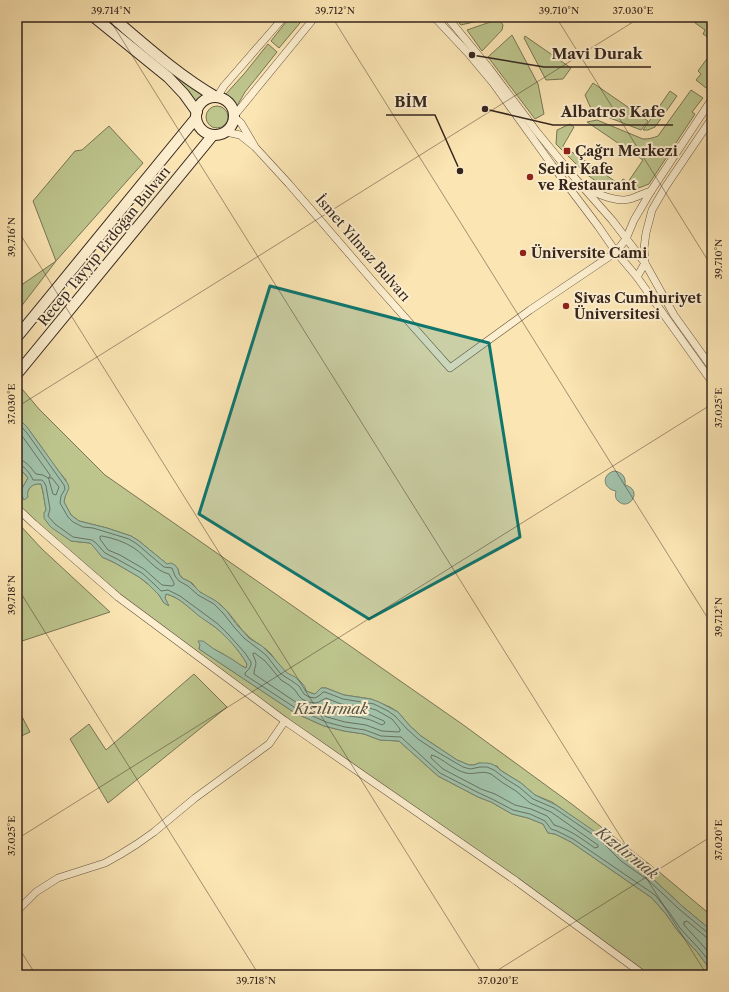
<svg xmlns="http://www.w3.org/2000/svg" width="729" height="992" font-family="'Libre Caslon Text',serif">
<style>
.green{fill:#bdc58d;stroke:#797556}
.water{fill:#a0c0a8;stroke:#758271}
.lines{fill:none;stroke-linecap:round;stroke-linejoin:round}
.shore{stroke:#6a7263;stroke-width:1}
.street-casing{stroke:#665543;stroke-width:8}
.secondary-casing{stroke:#35251e;stroke-width:12}
.street{stroke:#fceece;stroke-width:7}
.secondary{stroke:#fceece;stroke-width:10}
.marked{fill:#0f766e;fill-opacity:0.2;stroke:#0f766e;stroke-width:3;stroke-linejoin:round}
.ticks{fill:none;stroke:#35251e;stroke-width:1;stroke-opacity:0.45}
.poi-dot{fill:#8f2418;stroke:#fceece;stroke-width:1.5}
.labels{text-anchor:middle;stroke-width:4;stroke-linejoin:round;paint-order:stroke}
.poi-label{font-size:14px;font-weight:bold;fill:#35251e;stroke:#fceece;text-anchor:start}
.street-label{font-size:14px;fill:#35251e;stroke:#fceece}
.water-label{font-size:15px;font-style:italic;fill:#555447;stroke:#fceece}
.leader{fill:none;stroke:#35251e;stroke-width:1.5}
.callout-dot{fill:#35251e;stroke:#fceece;stroke-width:1.5}
.callout-label{font-size:15px;text-anchor:middle;font-weight:bold;fill:#35251e;stroke:#fceece;stroke-width:4;stroke-linejoin:round;paint-order:stroke}
.neatline{fill:none;stroke:#35251e;stroke-width:1.5}
.ticks-label{font-size:10px;text-anchor:middle;fill:#35251e}
</style>
<rect width="100%" height="100%" fill="#fbe5b3"/>
<filter id="stains"><feTurbulence type="fractalNoise" baseFrequency=".005" numOctaves="4"/><feColorMatrix values="0 0 0 0 .2 0 0 0 0 .09 0 0 0 0 .02 0 0 0 .5 -.17"/></filter>
<radialGradient id="worn" r=".72"><stop offset=".6" stop-color="#630" stop-opacity="0"/><stop offset="1" stop-color="#630" stop-opacity=".3"/></radialGradient>
<g class="green">
<path d="M 101,17 L 104,17 L 186,84 L 203,96 L 196,102 L 183,85 Z"/>
<path d="M 290,17 L 305,17 L 279,48 L 271,41 Z"/>
<path d="M 454,17 L 488,17 L 486,19 L 461,25 Z"/>
<path d="M 687,17 L 712,17 L 712,40 L 703,34 L 705,30 Z"/>
<path d="M 499,19 L 503,25 L 502,30 L 482,51 L 467,30 Z"/>
<path d="M 512,35 L 538,84 L 544,114 L 535,119 L 488,57 Z"/>
<path d="M 525,36 L 571,68 L 563,79 L 546,80 L 524,38 Z"/>
<path d="M 268,44 L 277,52 L 245,92 L 237,106 L 232,100 L 225,95 L 244,74 Z"/>
<path d="M 712,52 L 712,88 L 710,91 L 696,80 L 701,74 L 698,71 Z"/>
<path d="M 593,83 L 648,121 L 641,130 L 592,111 L 585,95 Z"/>
<path d="M 691,90 L 703,98 L 692,112 L 695,114 L 649,184 L 631,191 L 607,189 L 586,174 L 556,144 L 557,130 L 570,124 L 574,127 L 563,146 L 619,184 L 623,179 L 628,182 L 643,160 L 587,122 L 597,120 L 643,139 C 649,139 653,138 658,136 Z"/>
<path d="M 670,91 L 677,96 L 655,127 L 648,130 L 643,130 Z"/>
<circle cx="217" cy="117" r="11"/>
<path d="M 109,126 L 143,163 L 56,261 L 17,312 L 17,288 L 56,261 L 33,201 L 75,151 L 82,150 Z"/>
<path d="M 17,383 L 39,409 L 105,475 L 462,724 L 573,805 L 658,871 L 712,916 L 712,931 L 682,906 L 651,877 L 624,858 L 603,838 L 552,802 L 535,795 L 521,783 L 500,770 L 497,766 L 479,763 L 474,765 L 469,765 L 457,760 L 421,736 L 410,726 L 398,712 L 390,707 L 371,699 L 344,695 L 326,688 L 321,688 L 315,694 L 311,693 L 306,691 C 302,680 295,679 286,673 C 280,668 276,660 271,654 C 265,647 256,643 249,637 C 239,628 232,615 221,605 C 215,600 207,597 200,592 C 197,590 195,586 192,583 C 184,578 180,580 178,569 L 167,564 L 139,541 L 131,536 L 107,528 L 79,521 L 71,515 L 64,502 L 65,497 L 66,480 C 48,460 36,435 17,417 Z"/>
<path d="M 17,467 L 25,474 L 28,478 L 20,492 L 27,493 C 30,486 34,483 41,484 L 43,492 L 46,510 L 44,513 L 60,533 L 71,541 L 80,542 L 90,543 L 93,545 L 102,557 L 111,561 L 115,563 L 139,577 L 154,589 L 159,595 L 164,603 L 168,605 L 165,598 L 166,594 C 178,597 186,605 195,612 C 201,617 208,622 215,627 C 228,637 239,650 247,664 L 246,668 C 239,665 235,661 229,658 C 221,652 211,647 200,645 L 199,649 L 295,713 L 324,726 L 344,731 L 364,734 L 380,740 L 399,741 L 438,776 L 478,797 L 491,802 L 512,814 L 528,818 L 543,824 L 548,833 L 555,834 L 571,842 L 652,898 L 666,914 L 677,930 L 698,953 L 712,972 L 712,975 L 650,975 L 518,878 L 287,718 L 120,594 L 36,522 L 17,503 Z"/>
<path d="M 17,522 L 42,549 L 110,612 L 19,642 L 17,638 Z"/>
<path d="M 194,674 L 227,707 L 108,803 L 70,739 L 89,724 L 106,750 Z"/>
<path d="M 17,707 L 30,732 L 17,738 Z"/>
</g>
<g class="water">
<path d="M 17,417 L 27,427 L 68,484 L 69,488 L 65,497 L 64,502 L 71,515 L 79,521 L 107,528 L 131,536 L 139,541 L 167,564 L 171,563 L 175,565 L 178,569 L 179,574 L 182,578 L 190,582 L 200,592 L 216,601 L 226,610 L 237,625 L 250,639 L 262,646 L 272,656 L 287,673 L 295,677 L 302,683 L 305,687 L 306,691 L 311,693 L 315,694 L 321,688 L 326,688 L 344,695 L 371,699 L 379,702 L 398,712 L 410,726 L 421,736 L 457,760 L 469,765 L 474,765 L 479,763 L 487,763 L 492,764 L 497,767 L 500,770 L 521,783 L 535,795 L 556,805 L 600,835 L 624,858 L 651,877 L 682,906 L 712,931 L 712,972 L 698,953 L 677,930 L 666,914 L 652,898 L 571,842 L 555,834 L 548,833 L 543,824 L 528,818 L 512,814 L 491,802 L 478,797 L 438,776 L 399,741 L 380,740 L 364,734 L 344,731 L 324,726 L 295,713 L 199,649 L 200,645 L 198,641 L 203,641 L 214,649 L 230,658 L 242,666 L 246,668 L 247,664 C 239,650 227,637 215,627 C 210,623 204,620 199,616 C 189,608 179,597 166,594 L 165,598 L 169,606 L 164,603 L 159,595 L 147,583 L 139,577 L 115,563 L 111,561 L 102,557 L 93,546 L 90,543 L 71,541 L 52,528 L 49,525 L 44,518 L 44,513 L 46,510 L 43,492 L 41,484 C 32,483 26,489 28,497 L 24,500 L 20,492 L 28,478 L 25,474 L 17,467 Z"/>
<path d="M 614,471 C 623,472 626,478 625,485 C 644,490 629,512 618,501 C 615,498 615,495 616,491 C 603,489 601,475 614,471 Z"/>
</g>
<g class="lines">
<g class="shore">
<path d="M 17,422 L 27,433 L 64,485 L 65,489 L 61,496 L 60,503 L 68,517 L 73,522 L 83,527 L 93,528 L 129,539 L 137,544 L 164,567 L 172,568 L 175,576 L 179,581 L 188,586 L 198,595 L 214,604 L 223,613 L 234,627 L 244,638 L 266,655 L 280,673 L 284,676 L 292,681 L 299,686 L 304,694 L 309,697 L 315,698 L 320,695 L 323,692 L 325,692 L 343,699 L 374,704 L 388,711 L 395,716 L 407,729 L 418,739 L 439,753 L 463,767 L 470,769 L 480,767 L 487,767 L 494,770 L 506,779 L 519,787 L 533,799 L 554,808 L 598,838 L 621,861 L 648,880 L 679,909 L 708,933 L 712,934"/>
<path d="M 17,429 L 50,475 L 50,477 L 48,478 L 43,475 L 36,474 C 31,468 26,460 17,459"/>
<path d="M 17,464 C 24,465 30,473 33,480 L 42,480 L 44,482 L 46,486 L 50,509 L 48,516 L 55,524 L 73,537 L 92,540 L 96,543 L 105,553 L 117,559 L 142,573 L 153,583 L 161,591 L 168,590 L 180,596 L 218,624 L 228,634 L 245,653 L 251,662 L 251,665 L 249,669 L 245,673 L 245,675 L 297,709 L 326,722 L 345,727 L 365,730 L 381,736 L 401,737 L 440,773 L 479,793 L 492,799 L 513,810 L 530,814 L 545,821 L 551,829 L 557,831 L 573,839 L 655,895 L 669,912 L 680,928 L 701,951 L 712,965"/>
<path d="M 49,478 L 52,478 L 59,487 L 56,495 L 53,494 L 49,480 Z"/>
<path d="M 102,536 C 113,538 125,542 134,548 C 146,556 155,571 169,574 L 174,583 L 174,585 L 172,586 L 162,585 L 144,569 L 120,555 L 108,550 L 100,539 L 100,537 Z"/>
<path d="M 254,653 L 256,654 L 265,661 L 281,680 L 289,685 L 295,690 L 299,696 L 302,699 L 308,702 L 315,703 L 319,702 L 326,698 L 341,704 L 369,708 L 376,710 L 392,719 L 400,729 L 400,731 L 399,732 L 382,731 L 366,725 L 345,722 L 327,717 L 300,705 L 254,674 C 254,665 259,666 253,655 Z"/>
<path d="M 325,705 L 327,705 L 341,710 L 368,714 L 384,721 L 385,723 L 382,725 C 377,723 372,720 367,719 C 352,715 338,717 323,709 L 323,707 Z"/>
<path d="M 432,755 C 444,759 453,770 466,773 C 475,775 482,770 491,774 L 503,783 L 516,791 L 530,803 L 551,812 L 595,843 L 598,845 L 598,847 L 595,848 C 582,839 569,829 554,825 L 550,819 L 547,816 L 531,809 L 515,805 L 495,794 L 481,789 L 443,769 L 431,758 L 431,757 Z"/>
<path d="M 712,939 L 706,937 L 687,921 L 684,922 L 684,925 L 705,948 L 712,957"/>
</g>
<defs>
<g id="street">
<path d="M 433,17 L 439,22 L 468,53 L 493,83 L 552,165 L 598,226 L 616,252 L 637,277 L 712,382"/>
<path d="M 447,17 L 489,68 L 537,132 L 574,177 L 612,220 L 645,263 L 674,315 L 712,368"/>
<path d="M 217,97 L 224,86 L 284,17"/>
<path d="M 234,116 L 315,17"/>
<path d="M 234,117 L 241,123 L 254,145"/>
<path d="M 226,132 L 240,135 L 255,147 L 289,184 L 377,286 L 450,368 L 530,310 L 616,252 L 626,239 L 634,220 L 651,191 L 712,99"/>
<path d="M 584,188 C 597,193 616,203 630,199 C 637,197 644,193 651,191"/>
<path d="M 637,277 L 645,263 L 644,248 L 646,233 L 652,210 L 666,186 L 712,118"/>
<path d="M 17,508 L 34,524 L 118,597 L 285,721 L 516,881 L 644,975"/>
<path d="M 17,911 L 36,892 L 58,878 L 105,863 L 121,854 L 137,844 L 154,832 L 195,798 L 269,744 L 285,721"/>
</g>
<g id="secondary">
<path d="M 94,17 L 168,77 L 184,94 L 197,112"/>
<path d="M 112,17 C 145,45 178,75 216,97"/>
<circle cx="215" cy="116" r="19"/>
<path d="M 17,337 L 196,118"/>
<path d="M 17,374 L 213,135"/>
</g>
</defs>
<use href="#street" class="street-casing"/>
<use href="#secondary" class="secondary-casing"/>
<use href="#street" class="street"/>
<use href="#secondary" class="secondary"/>
</g>
<path class="marked" d="M 270,286 L 489,343 L 520,537 L 369,619 L 199,514 Z"/>
<path class="ticks" d="M 108,17 L 707,975M 332,17 L 712,625M 556,17 L 712,267M 17,229 L 483,975M 17,407 L 641,17M 17,587 L 259,975M 17,839 L 712,404M 17,945 L 36,975M 490,975 L 712,836"/>
<g class="poi-dot">
<rect x="563" y="147" width="8" height="8" rx="2"/>
<circle cx="530" cy="177" r="4"/>
<circle cx="523" cy="253" r="4"/>
<circle cx="566" cy="306" r="4"/>
</g>
<g class="labels">
<g class="poi-label">
<text x="575" y="156">Çağrı Merkezi</text>
<text x="538" y="174">Sedir Kafe<tspan x="538" dy="16">ve Restaurant</tspan></text>
<text x="531" y="258">Üniversite Cami</text>
<text x="574" y="303">Sivas Cumhuriyet<tspan x="574" dy="16">Üniversitesi</tspan></text>
</g>
<g class="street-label">
<text transform="translate(104 246) rotate(-51)" y="5">Recep Tayyip Erdoğan Bulvarı</text>
<text transform="translate(363 248) rotate(49)" y="5">İsmet Yılmaz Bulvarı</text>
</g>
<g class="water-label">
<text x="331" y="714">Kızılırmak</text>
<text transform="translate(627 853) rotate(38)" y="5">Kızılırmak</text>
</g>
</g>
<path class="leader" d="M472 55L544 67H651M460 171L435 115H386M485 109L553 125H673"/>
<g class="callout-dot">
<circle cx="472" cy="55" r="4"/>
<circle cx="460" cy="171" r="4"/>
<circle cx="485" cy="109" r="4"/>
</g>
<g class="callout-label">
<text x="597" y="59">Mavi Durak</text>
<text x="411" y="107">BİM</text>
<text x="613" y="117">Albatros Kafe</text>
</g>
<rect width="729" height="992" fill="none" stroke="#fbe5b3" stroke-width="44"/>
<rect x="22" y="22" width="685" height="948" class="neatline"/>
<g class="ticks-label">
<text x="111" y="14">39.714°N</text>
<text x="335" y="14">39.712°N</text>
<text x="559" y="14">39.710°N</text>
<text x="633" y="14">37.030°E</text>
<text transform="translate(11 237) rotate(-90)" y="4">39.716°N</text>
<text transform="translate(718 259) rotate(-90)" y="4">39.710°N</text>
<text transform="translate(11 404) rotate(-90)" y="4">37.030°E</text>
<text transform="translate(718 408) rotate(-90)" y="4">37.025°E</text>
<text transform="translate(11 595) rotate(-90)" y="4">39.718°N</text>
<text transform="translate(718 617) rotate(-90)" y="4">39.712°N</text>
<text transform="translate(11 836) rotate(-90)" y="4">37.025°E</text>
<text transform="translate(718 840) rotate(-90)" y="4">37.020°E</text>
<text x="256" y="984">39.718°N</text>
<text x="498" y="984">37.020°E</text>
</g>
<rect width="100%" height="100%" filter="url(#stains)"/>
<rect width="100%" height="100%" fill="url(#worn)"/>
</svg>
